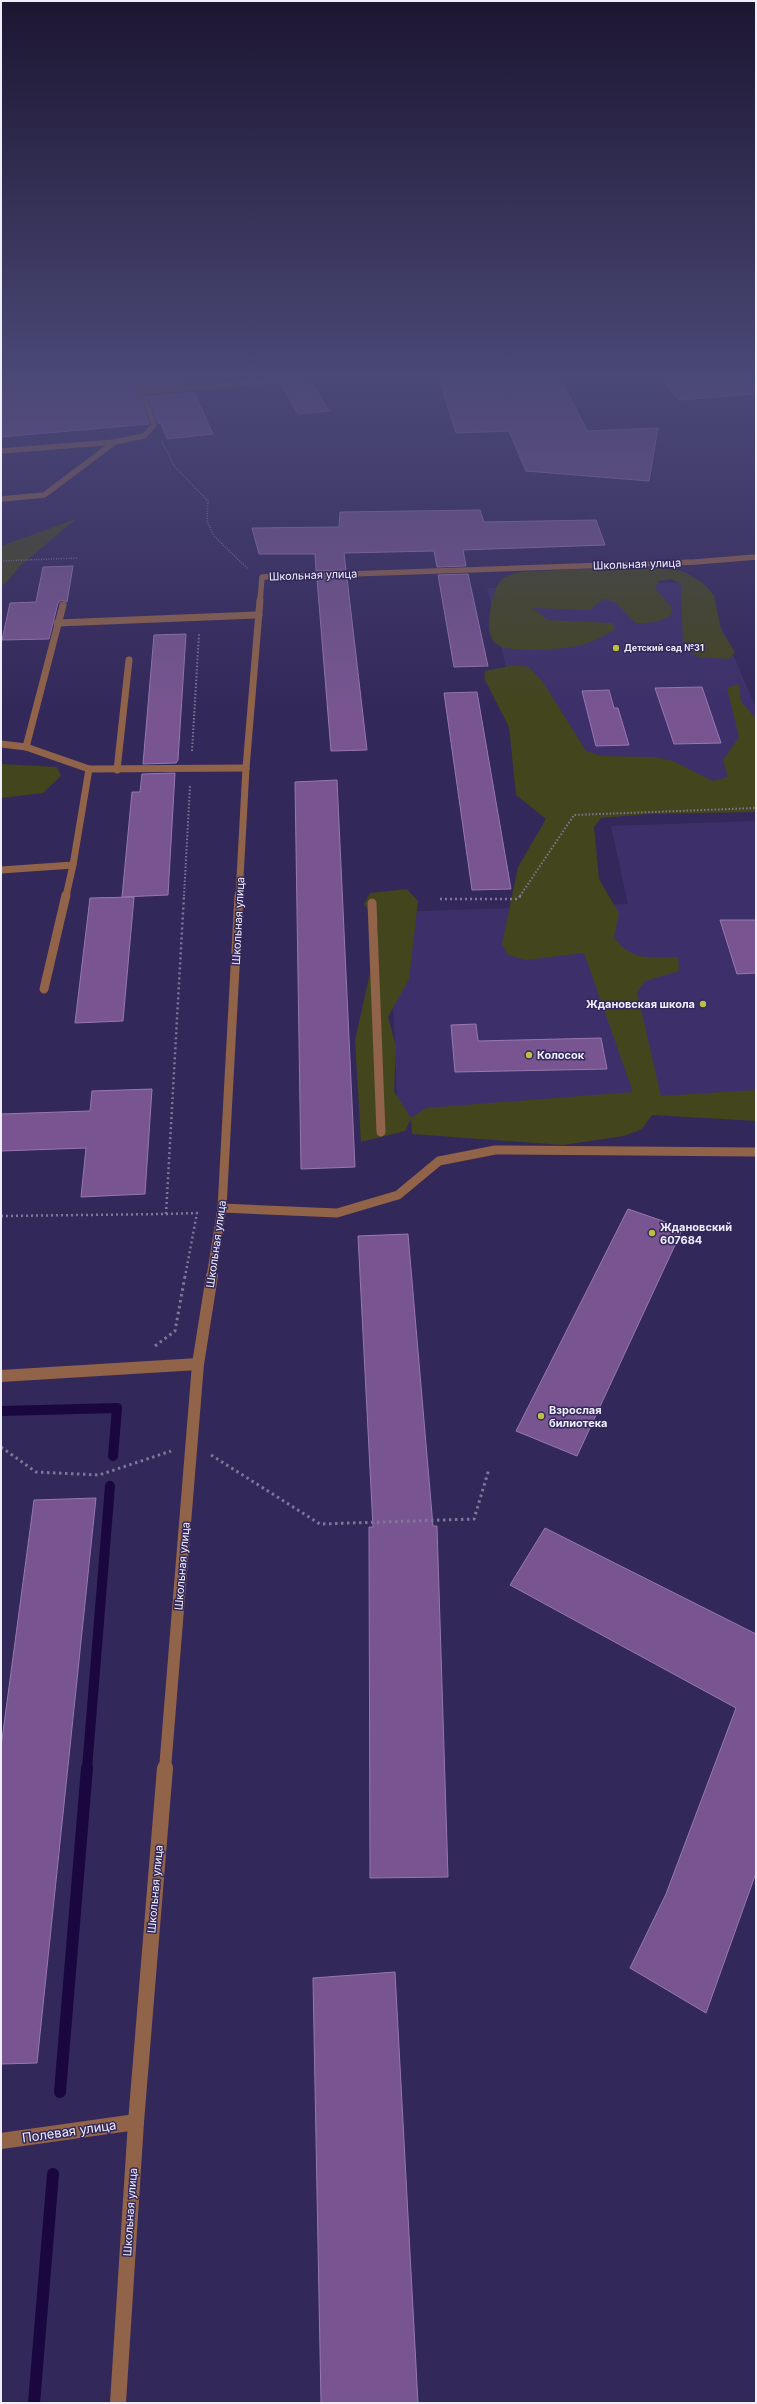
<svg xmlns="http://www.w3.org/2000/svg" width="757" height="2404" font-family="Inter,sans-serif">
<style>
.built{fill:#3d306a}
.green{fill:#43451d}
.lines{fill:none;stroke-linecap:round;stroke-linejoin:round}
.stream-far1{stroke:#1a073f;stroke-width:10}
.stream{stroke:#1a073f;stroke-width:12}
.building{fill:#785590;stroke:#9778ae}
.path-far3{stroke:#7e779a;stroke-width:1.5;stroke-dasharray:1 1.5;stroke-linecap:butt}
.path-far2{stroke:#7e779a;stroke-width:2;stroke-dasharray:1.5 2;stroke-linecap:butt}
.path-far1{stroke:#7e779a;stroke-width:2.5;stroke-dasharray:2 3;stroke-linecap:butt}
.path{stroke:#7e779a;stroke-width:3;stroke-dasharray:2.5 3.5;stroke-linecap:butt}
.minor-far4{stroke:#916349;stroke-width:5.5}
.minor-far3{stroke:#916349;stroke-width:7}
.minor-far2{stroke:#916349;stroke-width:9}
.minor-far1{stroke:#916349;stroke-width:12}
.minor{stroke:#916349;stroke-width:16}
.poi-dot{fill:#bcbf43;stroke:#33285a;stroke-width:1.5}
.labels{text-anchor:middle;stroke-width:3;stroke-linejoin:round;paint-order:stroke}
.far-poi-label{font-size:9px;font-weight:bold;fill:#efeefb;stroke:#33285a;text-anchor:start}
.street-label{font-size:11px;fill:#efeefb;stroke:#33285a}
.poi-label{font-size:11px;font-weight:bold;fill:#efeefb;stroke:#33285a;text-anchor:start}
.near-street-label{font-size:13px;fill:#efeefb;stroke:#33285a}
</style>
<rect width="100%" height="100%" fill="#33285a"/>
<g class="built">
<path d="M 702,582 L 756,708 L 756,796 L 539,802 L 487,588 Z"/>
<path d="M 756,821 L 756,1105 L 398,1121 L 389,912 L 628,904 L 611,826 Z"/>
</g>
<g class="green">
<path d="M 76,519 L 20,566 L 6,583 L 1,586 L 1,546 Z"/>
<path d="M 639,566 L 682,571 L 702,582 L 714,595 L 721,630 L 735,652 L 729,659 L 698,657 L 683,645 L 681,584 L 671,579 L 659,581 L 655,588 L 672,608 L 671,615 C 659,623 649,623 635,623 L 615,602 L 603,599 L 590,610 L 533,608 L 548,620 L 613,623 L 615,630 C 605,634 595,641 585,644 C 568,649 508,655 495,643 C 483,632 492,594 499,582 C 504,575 513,574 521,572 Z"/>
<path d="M 515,665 L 529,667 L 543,682 L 586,751 L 602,756 L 655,757 L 673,761 L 713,781 L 728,777 L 723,760 L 739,737 L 727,688 L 739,684 L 741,701 L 756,719 L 756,812 L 649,814 L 601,818 L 594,827 L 599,879 L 619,913 L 614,937 C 632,962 650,957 678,957 L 679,971 L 645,981 L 637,992 L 661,1096 L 756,1090 L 756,1121 L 652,1115 L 642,1129 L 624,1136 L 563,1145 L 412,1134 L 411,1119 L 405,1131 L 361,1142 L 355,1040 L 378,937 L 378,925 L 364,904 L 370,893 L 407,889 L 418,901 L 409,979 L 388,1017 L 396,1046 L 394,1091 L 411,1118 L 426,1108 L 633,1092 L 584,953 L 526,960 L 508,955 L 502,944 L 518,867 L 546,819 L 516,795 L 509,727 L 484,678 L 485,671 Z"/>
<path d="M 1,764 L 57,767 L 61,776 L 43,793 L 1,798 Z"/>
</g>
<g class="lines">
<g class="stream-far1">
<path d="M 1,1411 L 117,1408 L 113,1456"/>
<path d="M 87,1769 L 110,1486"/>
</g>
<g class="stream">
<path d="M 60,2092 L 87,1768"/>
<path d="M 34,2403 L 53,2174"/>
</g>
</g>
<g class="building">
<path d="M 1,373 L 132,373 L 149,424 L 1,437 Z"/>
<path d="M 140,373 L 185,373 L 190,384 L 146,388 Z"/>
<path d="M 275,373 L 306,373 L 329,411 L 298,414 L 281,384 L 297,383 L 299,377 L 295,375 L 277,376 Z"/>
<path d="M 437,373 L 558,373 L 587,431 L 658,428 L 649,481 L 526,471 L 509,431 L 456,433 Z"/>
<path d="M 657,373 L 756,373 L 756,394 L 679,400 Z"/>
<path d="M 194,392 L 213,434 L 167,439 L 161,423 L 158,423 L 148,396 Z"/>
<path d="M 480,510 L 484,522 L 596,520 L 605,545 L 463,550 L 466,566 L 437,567 L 434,551 L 344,553 L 346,570 L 316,571 L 315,554 L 259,554 L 252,528 L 339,527 L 340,512 Z"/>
<path d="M 73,566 L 67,602 L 62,600 L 58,603 L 49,639 L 2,640 L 10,603 L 36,602 L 43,567 Z"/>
<path d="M 468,574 L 488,666 L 454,667 L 438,575 Z"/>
<path d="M 347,578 L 367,750 L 331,751 L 317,579 Z"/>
<path d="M 186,634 L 178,760 L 176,763 L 143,764 L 154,635 Z"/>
<path d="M 702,687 L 721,743 L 674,744 L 655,688 Z"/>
<path d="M 609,690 L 614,708 L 618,708 L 629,745 L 596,746 L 582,691 Z"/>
<path d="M 477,692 L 511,889 L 472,890 L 444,693 Z"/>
<path d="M 175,773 L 168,895 L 122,897 L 132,792 L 140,792 L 142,774 Z"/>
<path d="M 337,780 L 355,1167 L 301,1169 L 295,782 Z"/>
<path d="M 134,897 L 123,1021 L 75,1023 L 90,898 Z"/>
<path d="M 720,920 L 756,920 L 756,973 L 737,974 Z"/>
<path d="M 476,1024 L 478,1041 L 601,1038 L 607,1069 L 455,1072 L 451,1025 Z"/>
<path d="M 152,1089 L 145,1194 L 81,1197 L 86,1148 L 1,1151 L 1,1114 L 90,1111 L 92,1091 Z"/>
<path d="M 628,1209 L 683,1228 L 577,1456 L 516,1431 Z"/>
<path d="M 408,1234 L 433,1526 L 437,1526 L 448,1877 L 370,1878 L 369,1527 L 373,1527 L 358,1236 Z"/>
<path d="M 96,1498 L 37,2063 L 1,2064 L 1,1747 L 34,1500 Z"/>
<path d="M 545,1528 L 756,1634 L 756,1873 L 706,2013 L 630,1968 L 666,1894 L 736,1708 L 510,1585 Z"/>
<path d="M 395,1972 L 418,2403 L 321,2403 L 313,1978 Z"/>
</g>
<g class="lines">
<g class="path-far3">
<path d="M 162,442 L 175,467 L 208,501 L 207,521 L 214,536 L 248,569"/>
<path d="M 1,561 L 78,558"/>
</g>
<g class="path-far2">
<path d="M 192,751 L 199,634"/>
<path d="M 184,896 L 190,786"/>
<path d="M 520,896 L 574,815 L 756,808"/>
</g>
<g class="path-far1">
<path d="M 440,899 L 518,899 L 521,895"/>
<path d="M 166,1214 L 197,1213 L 185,1277"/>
<path d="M 1,1216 L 166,1214 L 184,895"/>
</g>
<g class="path">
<path d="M 155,1346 L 175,1331 L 185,1276"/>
<path d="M 1,1447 L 36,1472 L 99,1475 L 171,1451"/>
<path d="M 211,1455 L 320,1524 L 474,1519 L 489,1469"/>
</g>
<g class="minor-far4">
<path d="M 143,392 L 295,379"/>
<path d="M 1,451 L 115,442 L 144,436 L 154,425 L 136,373"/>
<path d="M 1,499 L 44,495 L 115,442"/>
<path d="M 260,601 L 262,577 L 695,562 L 756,557"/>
</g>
<g class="minor-far3">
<path d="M 57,623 L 259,615"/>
<path d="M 1,744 L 26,747 L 89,769"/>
<path d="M 26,747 L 63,605"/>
<path d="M 117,770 L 129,660"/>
<path d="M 1,870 L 73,865 L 89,769 L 246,768"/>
<path d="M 66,896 L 73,865"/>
<path d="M 239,896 L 246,768 L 260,600"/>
</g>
<g class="minor-far2">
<path d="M 372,903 L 381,1132"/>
<path d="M 44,989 L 66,895"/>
<path d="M 222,1208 L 337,1213 L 398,1195 L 439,1161 L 495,1150 L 756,1152"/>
<path d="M 211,1277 L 222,1208 L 239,895"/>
</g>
<g class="minor-far1">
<path d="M 1,1376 L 198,1364"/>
<path d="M 165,1769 L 198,1364 L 212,1276"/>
</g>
<g class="minor">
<path d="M 1,2141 L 136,2122"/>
<path d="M 118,2403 L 136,2122 L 165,1768"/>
</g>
</g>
<linearGradient id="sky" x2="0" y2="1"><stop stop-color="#1c1632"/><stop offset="0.53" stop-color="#4a4876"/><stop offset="1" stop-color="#4a4876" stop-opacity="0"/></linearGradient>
<rect width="757" height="709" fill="url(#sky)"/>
<g class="poi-dot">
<circle cx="616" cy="648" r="4"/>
<circle cx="703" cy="1004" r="4"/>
<circle cx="529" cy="1055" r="4"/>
<circle cx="652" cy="1233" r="4"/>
<circle cx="541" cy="1416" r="4"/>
</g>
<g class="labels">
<g class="far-poi-label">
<text x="624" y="651">Детский сад №31</text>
</g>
<g class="street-label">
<text transform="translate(637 564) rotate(-2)" y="4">Школьная улица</text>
<text transform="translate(313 575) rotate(-2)" y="4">Школьная улица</text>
<text transform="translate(238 921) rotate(-87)" y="4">Школьная улица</text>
<text transform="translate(216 1244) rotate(-82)" y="4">Школьная улица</text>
<text transform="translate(182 1566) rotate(-85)" y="4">Школьная улица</text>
<text transform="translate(155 1889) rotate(-85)" y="4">Школьная улица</text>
<text transform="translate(130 2212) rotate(-86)" y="4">Школьная улица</text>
</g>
<g class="poi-label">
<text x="695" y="1008" text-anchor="end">Ждановская школа</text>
<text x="537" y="1059">Колосок</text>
<text x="660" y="1231">Ждановский<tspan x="660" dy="13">607684</tspan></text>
<text x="549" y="1414">Взрослая<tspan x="549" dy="13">билиотека</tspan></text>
</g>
<g class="near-street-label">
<text transform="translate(69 2131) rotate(-8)" y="5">Полевая улица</text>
</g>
</g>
<rect width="757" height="2404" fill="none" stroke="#efeefb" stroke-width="4"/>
</svg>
